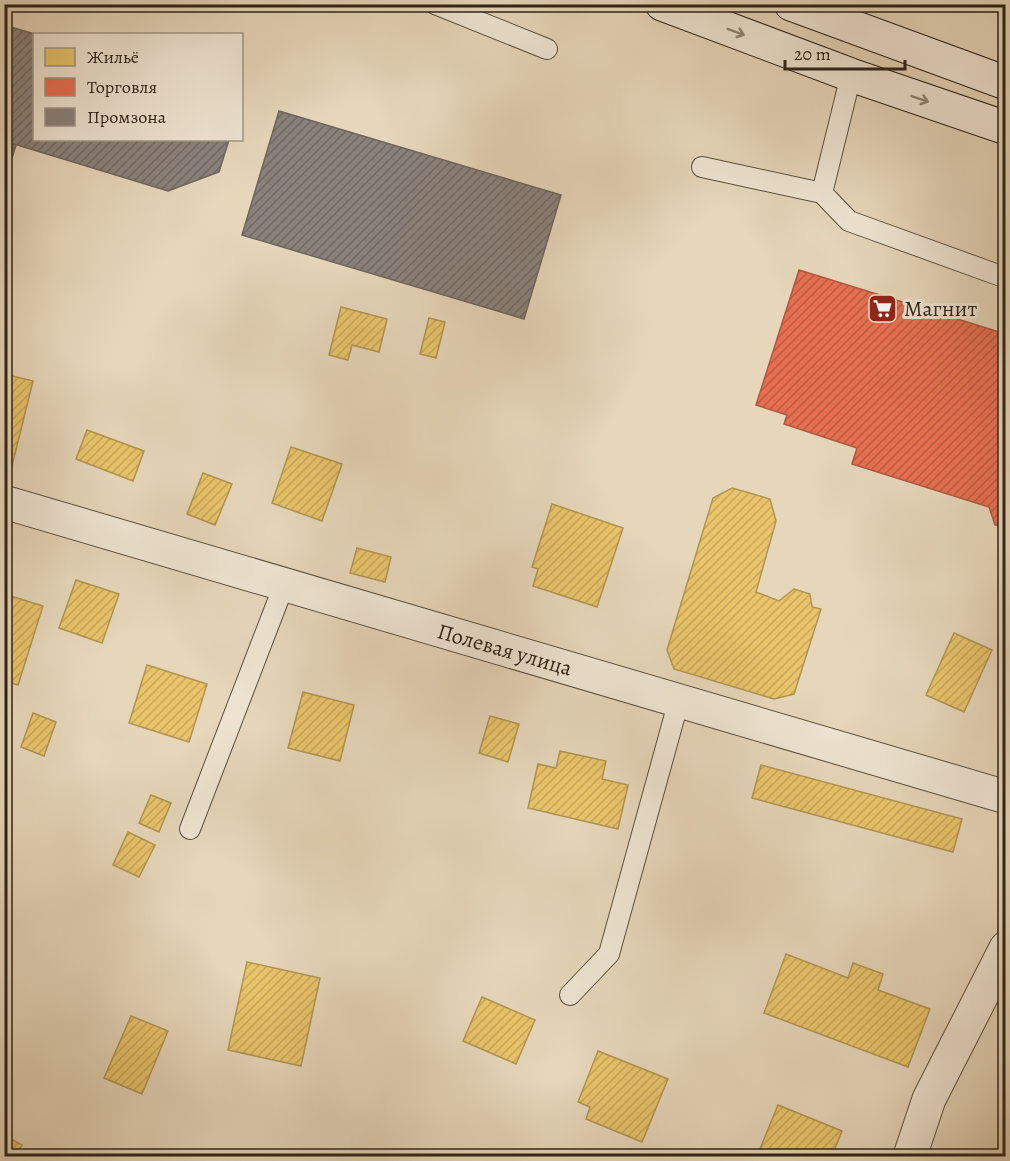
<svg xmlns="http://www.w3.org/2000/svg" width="1010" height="1161" font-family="Alegreya,serif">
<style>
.homes{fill:url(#homes-hatch);stroke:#b19451;stroke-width:1.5}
.shops{fill:url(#shops-hatch);stroke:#af583f;stroke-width:1.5}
.industry{fill:url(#industry-hatch);stroke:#6e655d;stroke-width:1.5}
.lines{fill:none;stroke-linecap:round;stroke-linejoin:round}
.service-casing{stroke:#5b503f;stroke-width:22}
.minor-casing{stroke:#5b503f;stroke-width:35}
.secondary-casing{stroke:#2d2316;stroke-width:35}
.service{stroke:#efe4d2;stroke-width:20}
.minor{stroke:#efe4d2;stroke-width:33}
.secondary{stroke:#efe4d2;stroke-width:33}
.oneway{stroke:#8e8474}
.labels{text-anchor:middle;stroke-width:6;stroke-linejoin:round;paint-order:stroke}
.poi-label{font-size:22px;fill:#2d2316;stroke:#efe4d2;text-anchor:start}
.street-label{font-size:22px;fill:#2d2316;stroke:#efe4d2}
</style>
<defs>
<pattern id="homes-hatch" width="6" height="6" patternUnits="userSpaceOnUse" patternTransform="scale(1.5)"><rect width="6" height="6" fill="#e9c46a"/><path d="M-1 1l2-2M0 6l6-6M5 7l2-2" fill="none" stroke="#c8a85b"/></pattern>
<pattern id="shops-hatch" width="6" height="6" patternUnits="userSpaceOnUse" patternTransform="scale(1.5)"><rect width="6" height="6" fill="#e76f51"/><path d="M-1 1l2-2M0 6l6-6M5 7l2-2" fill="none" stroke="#bc5b42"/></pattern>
<pattern id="industry-hatch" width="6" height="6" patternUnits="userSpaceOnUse" patternTransform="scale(1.5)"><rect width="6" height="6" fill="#8a817c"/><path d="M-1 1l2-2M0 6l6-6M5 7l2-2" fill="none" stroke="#716965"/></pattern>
</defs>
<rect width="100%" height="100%" fill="#e6d6ba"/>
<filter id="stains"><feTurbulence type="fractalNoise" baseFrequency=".00333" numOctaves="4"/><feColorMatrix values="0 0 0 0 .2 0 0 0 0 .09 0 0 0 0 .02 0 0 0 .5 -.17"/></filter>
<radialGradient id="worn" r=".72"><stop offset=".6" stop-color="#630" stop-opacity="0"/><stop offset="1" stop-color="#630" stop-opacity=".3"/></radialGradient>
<g class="homes">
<path d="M 341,307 L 387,319 L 379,352 L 352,345 L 348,360 L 329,355 Z"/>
<path d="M 429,318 L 445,322 L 436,358 L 420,354 Z"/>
<path d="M 4,374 L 33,381 L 10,474 L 4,472 Z"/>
<path d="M 87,430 L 144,451 L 133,481 L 76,459 Z"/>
<path d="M 291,447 L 342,464 L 322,521 L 272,503 Z"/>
<path d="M 203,473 L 232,484 L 215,525 L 187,514 Z"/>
<path d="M 732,488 L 770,499 L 776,521 L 756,592 L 779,601 L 794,589 L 810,594 L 812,607 L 821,609 L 794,694 L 774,699 L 674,669 L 667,650 L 713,498 Z"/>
<path d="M 552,504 L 623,528 L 597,607 L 533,586 L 538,569 L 532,567 Z"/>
<path d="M 357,548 L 391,557 L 385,582 L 350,573 Z"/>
<path d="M 76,580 L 119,594 L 102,643 L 59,628 Z"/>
<path d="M 4,594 L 43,606 L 18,685 L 4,681 Z"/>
<path d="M 954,633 L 992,650 L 964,712 L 926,695 Z"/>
<path d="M 147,665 L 207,684 L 189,742 L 129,723 Z"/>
<path d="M 303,692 L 354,705 L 340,761 L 288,748 Z"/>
<path d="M 33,713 L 56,722 L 44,756 L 21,747 Z"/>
<path d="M 490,716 L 519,724 L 508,762 L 479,753 Z"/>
<path d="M 560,751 L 606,761 L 602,779 L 628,785 L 618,829 L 528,808 L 538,764 L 556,768 Z"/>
<path d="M 761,765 L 962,819 L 953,852 L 752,798 Z"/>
<path d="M 151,795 L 171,803 L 159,832 L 139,823 Z"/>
<path d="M 128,832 L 155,845 L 139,877 L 113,865 Z"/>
<path d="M 786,954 L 848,978 L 853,963 L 883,974 L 878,990 L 930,1009 L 908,1067 L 764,1013 Z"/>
<path d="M 247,962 L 320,978 L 301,1066 L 228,1050 Z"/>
<path d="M 482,997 L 535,1020 L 516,1064 L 463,1041 Z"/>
<path d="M 131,1016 L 168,1031 L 142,1094 L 104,1078 Z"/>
<path d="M 598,1051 L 668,1079 L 642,1142 L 586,1119 L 590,1107 L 578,1102 Z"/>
<path d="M 778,1105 L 842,1131 L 832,1156 L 757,1156 Z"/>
<path d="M 4,1135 L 22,1145 L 16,1156 L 4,1156 Z"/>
</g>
<path class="shops" d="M 799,270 L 1006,334 L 1006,528 L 995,525 L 989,507 L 852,464 L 857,448 L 784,424 L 787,415 L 756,405 Z"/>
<g class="industry">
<path d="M 4,25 L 35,34 L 34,140 L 229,140 L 219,172 L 168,191 L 4,141 Z"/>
<path d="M 279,111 L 561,195 L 524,319 L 242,235 Z"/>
<path d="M 4,142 L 16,145 L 4,184 Z"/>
</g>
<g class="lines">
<defs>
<g id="service">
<path d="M 435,4 L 547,49"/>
<path d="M 702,167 L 822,193 L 851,75"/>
<path d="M 822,193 L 849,221 L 1001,276"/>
<path d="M 190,829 L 284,585"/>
<path d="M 570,995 L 609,954 L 679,700"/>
</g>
<g id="minor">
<path d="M 4,502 L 1006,797"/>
<path d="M 910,1156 L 929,1099 L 1006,948"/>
</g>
<g id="secondary">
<path d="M 662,4 L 851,75 L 1006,128"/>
<path d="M 791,4 L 1006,83"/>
</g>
</defs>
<use href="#service" class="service-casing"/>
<use href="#minor" class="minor-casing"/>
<use href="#secondary" class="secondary-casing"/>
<use href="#service" class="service"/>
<use href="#minor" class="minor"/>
<use href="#secondary" class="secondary"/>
</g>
<defs><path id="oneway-shaft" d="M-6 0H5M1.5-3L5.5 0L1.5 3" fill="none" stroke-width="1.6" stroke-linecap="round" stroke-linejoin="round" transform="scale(1.5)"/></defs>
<g class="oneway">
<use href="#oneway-shaft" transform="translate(736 32) rotate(20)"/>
<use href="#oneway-shaft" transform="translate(920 99) rotate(19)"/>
</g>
<defs>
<symbol id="supermarket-square" viewBox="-11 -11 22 22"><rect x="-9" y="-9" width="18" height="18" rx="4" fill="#8f2418" stroke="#efe4d2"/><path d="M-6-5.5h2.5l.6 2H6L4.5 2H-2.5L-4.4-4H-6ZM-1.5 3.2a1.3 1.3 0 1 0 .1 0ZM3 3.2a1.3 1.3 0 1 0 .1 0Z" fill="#fff"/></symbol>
</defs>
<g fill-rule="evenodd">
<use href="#supermarket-square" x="866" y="292" width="33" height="33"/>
</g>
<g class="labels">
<g class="poi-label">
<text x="904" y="316">Магнит</text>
</g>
<g class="street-label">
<text transform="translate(505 649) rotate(16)" y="8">Полевая улица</text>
</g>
</g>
<rect width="1010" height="1161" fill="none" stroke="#e6d6ba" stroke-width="24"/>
<rect x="6" y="6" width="998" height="1149" fill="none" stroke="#2d2316" stroke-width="3"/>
<rect x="12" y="12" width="986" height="1137" fill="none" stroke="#2d2316" stroke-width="1.5"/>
<rect x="33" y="33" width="210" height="108" fill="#efe4d2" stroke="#a19787" stroke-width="1.5"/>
<rect x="45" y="48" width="30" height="18" fill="#e9c46a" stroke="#a19787" stroke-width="1.5"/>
<text x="87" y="63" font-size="18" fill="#2d2316">Жильё</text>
<rect x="45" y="78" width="30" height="18" fill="#e76f51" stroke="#a19787" stroke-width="1.5"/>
<text x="87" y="93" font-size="18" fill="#2d2316">Торговля</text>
<rect x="45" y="108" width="30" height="18" fill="#8a817c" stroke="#a19787" stroke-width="1.5"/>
<text x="87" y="123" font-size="18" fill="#2d2316">Промзона</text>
<path d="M785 60v9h120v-9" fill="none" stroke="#2d2316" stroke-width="3"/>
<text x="794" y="60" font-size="18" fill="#2d2316" stroke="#efe4d2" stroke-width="4.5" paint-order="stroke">20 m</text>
<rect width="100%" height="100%" filter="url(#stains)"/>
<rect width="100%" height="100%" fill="url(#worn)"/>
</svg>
